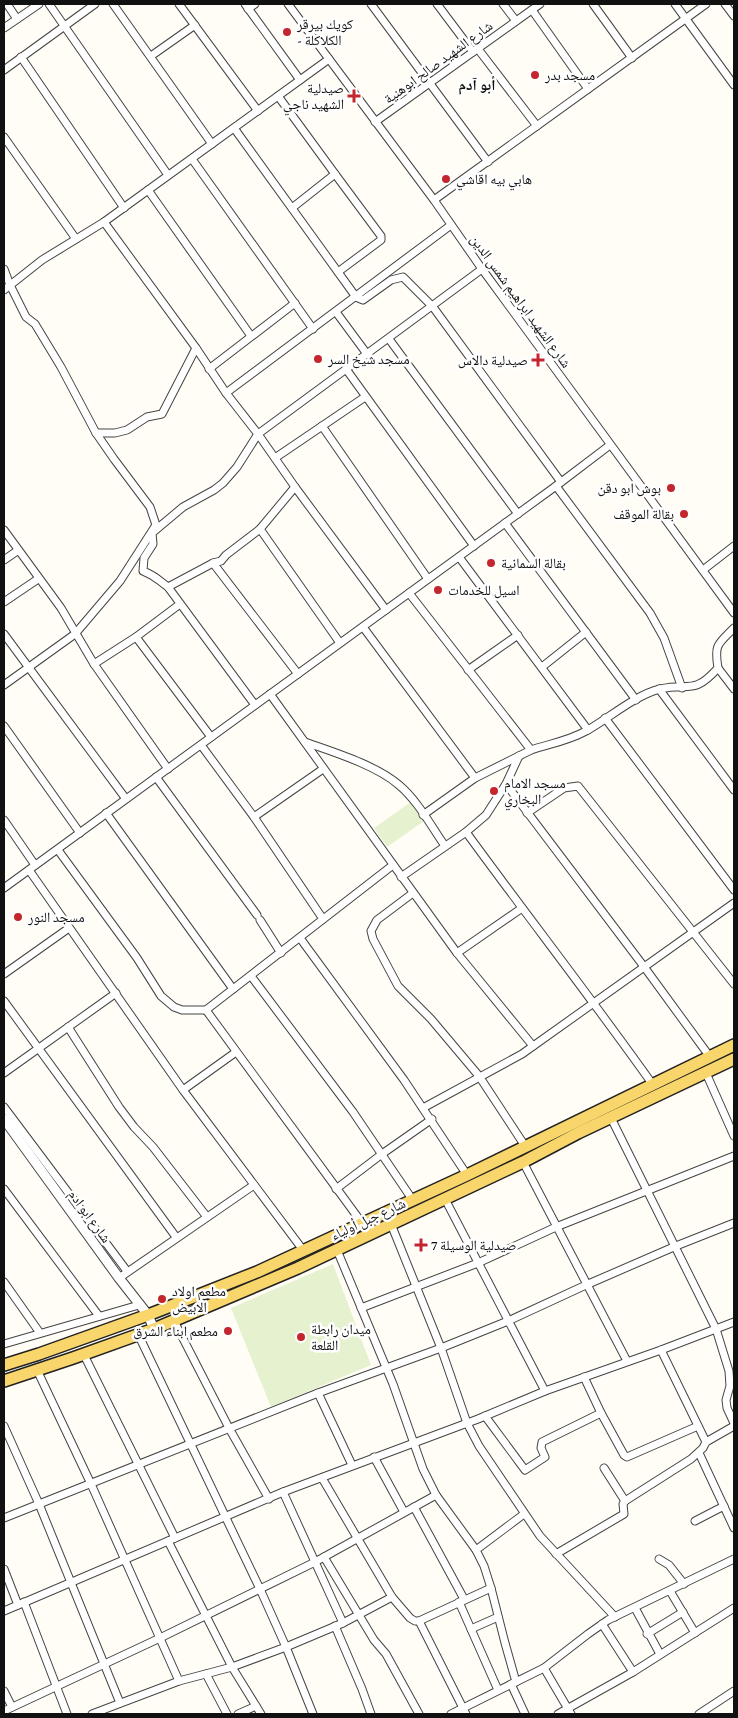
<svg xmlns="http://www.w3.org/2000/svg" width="738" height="1718" font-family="'Crimson Pro','Noto Naskh Arabic',serif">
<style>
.pitch{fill:#e6f2cf}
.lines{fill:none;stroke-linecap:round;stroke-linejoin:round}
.minor-casing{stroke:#444;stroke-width:9}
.tertiary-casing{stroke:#444;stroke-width:11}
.primary-casing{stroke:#222;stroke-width:14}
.minor{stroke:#fff;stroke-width:7}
.tertiary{stroke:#fff;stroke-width:9}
.primary{stroke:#f9d66b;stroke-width:11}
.poi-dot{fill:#c4262e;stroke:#fff;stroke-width:2}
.labels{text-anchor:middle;stroke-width:5;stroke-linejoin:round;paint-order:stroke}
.poi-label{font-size:14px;fill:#111;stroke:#fff;text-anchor:start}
.street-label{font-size:14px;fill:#111;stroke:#fff}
.neighbourhood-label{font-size:15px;font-weight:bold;fill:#111;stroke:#fff}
</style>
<rect width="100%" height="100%" fill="#fffdf5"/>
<g class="pitch">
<path d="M 411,802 L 424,821 L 387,847 L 374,828 Z"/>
<path d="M 333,1264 L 371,1365 L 271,1407 L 231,1308 Z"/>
</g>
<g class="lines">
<defs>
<g id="minor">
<path d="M 7,4 L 17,19"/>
<path d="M 49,4 L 168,175"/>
<path d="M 113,4 L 212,144"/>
<path d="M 179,4 L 258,111"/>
<path d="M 245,4 L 300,80"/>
<path d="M 288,4 L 434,200 L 482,269 L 734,613"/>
<path d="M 371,4 L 488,162"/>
<path d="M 437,4 L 473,52"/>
<path d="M 503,4 L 516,21"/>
<path d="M 593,4 L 632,58"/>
<path d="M 675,4 L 734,85"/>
<path d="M 725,4 L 734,16"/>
<path d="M 248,9 L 255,4"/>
<path d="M 532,10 L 588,89"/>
<path d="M 4,28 L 39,4"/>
<path d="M 478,49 L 537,126"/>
<path d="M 151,56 L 195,25"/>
<path d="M 21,57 L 124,208"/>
<path d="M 4,70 L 95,4"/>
<path d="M 278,96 L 335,174 L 381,236 L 381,240 L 338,272"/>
<path d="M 375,122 L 540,4"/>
<path d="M 234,128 L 356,297 L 363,300 L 391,280 L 403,277 L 433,307 L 561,482"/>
<path d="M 4,137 L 76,239"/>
<path d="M 192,159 L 313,329"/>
<path d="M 148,190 L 251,336"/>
<path d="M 434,200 L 706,4"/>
<path d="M 292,208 L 335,174"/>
<path d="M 104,222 L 196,348 L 226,393 L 258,434 L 295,487 L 386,610"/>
<path d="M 4,269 L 10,285 L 26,317 L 35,324 L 61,367 L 96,433 L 114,459 L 150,507 L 156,525 L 120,581 L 75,634 L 4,685"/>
<path d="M 4,290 L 42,260 L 104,222 L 329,59"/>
<path d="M 336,312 L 367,354"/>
<path d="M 389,339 L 518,514"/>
<path d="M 209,369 L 295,303"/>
<path d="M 346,369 L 474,546"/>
<path d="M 226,393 L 451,225"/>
<path d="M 322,426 L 428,579"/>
<path d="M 96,433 L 115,433 L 127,430 L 147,417 L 162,414 L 196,348"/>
<path d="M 275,458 L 365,397"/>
<path d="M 556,486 L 650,613 L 664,638 L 682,688"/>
<path d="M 505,523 L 636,700"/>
<path d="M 260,529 L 340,643"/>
<path d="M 4,530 L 61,608 L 94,664 L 168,769"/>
<path d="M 459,557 L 588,730"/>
<path d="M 4,560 L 17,551"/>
<path d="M 213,563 L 298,674"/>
<path d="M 703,570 L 734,546"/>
<path d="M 168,587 L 213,563 L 221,561 L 226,555 L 260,529 L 295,487"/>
<path d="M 409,593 L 531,750 C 549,744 568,741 586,731 C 608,719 635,695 660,689 C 689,682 693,696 718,668 C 714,644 718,644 734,628"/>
<path d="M 4,602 L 38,579"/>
<path d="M 363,627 L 475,778"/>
<path d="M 4,634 L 126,799"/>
<path d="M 136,637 L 211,737"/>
<path d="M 94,664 L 136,637 L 180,604"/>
<path d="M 542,667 L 586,632"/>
<path d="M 718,668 L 734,689"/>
<path d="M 468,670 L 518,635"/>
<path d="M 659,689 L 734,790"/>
<path d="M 270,694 L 457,953 L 533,1046"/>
<path d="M 255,705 L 168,587 C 157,579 156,576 143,571 L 144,558 L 153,544 L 152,533 L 183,507 L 214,490 L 223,483 L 237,467 L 258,434 L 482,269"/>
<path d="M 605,718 L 734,890"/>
<path d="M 4,726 L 80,833"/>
<path d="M 305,742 C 333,752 376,765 399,785 C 418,801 431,826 445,846"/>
<path d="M 201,745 L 254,817 L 323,919"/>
<path d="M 156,777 L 257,915"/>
<path d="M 506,784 L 645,968 L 710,1057"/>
<path d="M 106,813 L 233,989"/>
<path d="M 527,813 L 564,788 L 578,786 L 734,984"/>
<path d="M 423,815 L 475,778 L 531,750"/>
<path d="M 254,817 L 323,769"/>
<path d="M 4,820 L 35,865"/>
<path d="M 466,832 C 528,917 592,999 653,1085"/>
<path d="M 58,850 L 137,958 L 161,996 L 174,1007 L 182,1010 L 206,1010 L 393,865"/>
<path d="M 29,870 L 183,1090 L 303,1250"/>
<path d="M 401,877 L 466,832 L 486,815 L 506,784 L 519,756"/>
<path d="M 4,888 L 556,486 L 610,445"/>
<path d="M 413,893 L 377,920 L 371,931 L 373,939 L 398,986 L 431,1019 L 479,1076 L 525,1146"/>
<path d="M 260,920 L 281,953"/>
<path d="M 300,938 L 404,1080 L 467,1175"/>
<path d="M 457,953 L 522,908"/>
<path d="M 4,974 L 69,928"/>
<path d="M 251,976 L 353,1112 L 412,1199"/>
<path d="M 4,1001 L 176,1237"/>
<path d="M 206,1010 L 362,1223"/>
<path d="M 68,1027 L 119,1107 L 134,1127 L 153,1147 L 207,1217"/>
<path d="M 4,1073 L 116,993"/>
<path d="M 706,1073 L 734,1136"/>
<path d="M 183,1090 L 236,1052"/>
<path d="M 4,1107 L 127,1271"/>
<path d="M 423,1108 L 522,1054 L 734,903"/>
<path d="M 611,1118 L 716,1329 L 729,1371 L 730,1386 L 726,1400 L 727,1408 L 734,1423"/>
<path d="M 523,1162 L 627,1361"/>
<path d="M 4,1189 L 99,1316"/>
<path d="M 336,1189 L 382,1154 L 432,1119"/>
<path d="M 445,1199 L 545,1391"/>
<path d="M 391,1224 L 441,1348 L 467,1423 L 479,1446 L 540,1536 L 615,1617"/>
<path d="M 337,1250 L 393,1384 L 423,1469 L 436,1495 L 476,1550 L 484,1566 L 491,1588 L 505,1643 L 516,1682"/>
<path d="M 119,1278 L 254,1185"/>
<path d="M 4,1282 L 40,1333"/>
<path d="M 361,1308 L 478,1263 L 556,1227 L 734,1156"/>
<path d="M 174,1321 L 229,1428 L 269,1499"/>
<path d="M 138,1334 L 260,1589 L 286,1647 L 313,1714"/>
<path d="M 4,1344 L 139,1305"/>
<path d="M 661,1350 L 706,1442"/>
<path d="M 84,1355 L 175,1538"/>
<path d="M 37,1370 L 91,1484 L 179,1681"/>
<path d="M 584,1377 L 601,1413 L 624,1455 L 627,1457 L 698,1426"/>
<path d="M 318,1393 L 352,1465"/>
<path d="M 485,1416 L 525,1470 L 545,1457 L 541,1448 L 542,1442 L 601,1413"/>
<path d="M 4,1426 L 39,1504 L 120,1703"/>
<path d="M 699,1453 L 734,1528"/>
<path d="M 374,1457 L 404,1512"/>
<path d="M 322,1478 L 392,1597 L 410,1618 L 415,1621 L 419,1621 L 491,1588"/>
<path d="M 283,1492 L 343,1623"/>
<path d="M 625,1501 L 691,1459 L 703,1448 L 706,1442 L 734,1426"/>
<path d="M 414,1507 L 464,1599"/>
<path d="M 4,1518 L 318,1393 L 441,1348 L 508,1321 L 586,1285 L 676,1246 L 734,1223"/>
<path d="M 695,1521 L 724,1506"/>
<path d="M 168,1541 L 232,1667 L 261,1714"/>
<path d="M 476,1550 L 524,1514"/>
<path d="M 556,1554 L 624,1514 L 623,1504 L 625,1501 L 604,1468"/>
<path d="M 324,1557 L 374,1640 L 386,1654 L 419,1714"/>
<path d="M 659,1559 L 669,1565 L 684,1584"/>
<path d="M 4,1569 L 18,1605"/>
<path d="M 670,1591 L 695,1633"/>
<path d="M 24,1602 L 67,1714"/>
<path d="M 459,1602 L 498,1690"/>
<path d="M 635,1608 L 660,1654"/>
<path d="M 4,1611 L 283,1492 L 478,1419 L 545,1391 L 661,1350 L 734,1322"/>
<path d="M 419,1621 L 466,1714"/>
<path d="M 602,1624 L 633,1672"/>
<path d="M 335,1626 L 362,1689 L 371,1714"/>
<path d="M 471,1629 L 498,1617"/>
<path d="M 647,1634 L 683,1612"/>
<path d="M 544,1668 L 571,1714"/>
<path d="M 206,1674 L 227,1714"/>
<path d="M 511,1684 L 525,1714"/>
<path d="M 4,1691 L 12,1707"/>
<path d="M 4,1711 L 160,1638 L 315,1562 L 436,1495"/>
<path d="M 92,1714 L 179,1681 L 232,1667 L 286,1647 L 343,1623 L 392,1597"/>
<path d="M 238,1714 L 256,1706"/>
<path d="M 451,1714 L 544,1668 L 588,1634 L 608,1620 L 734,1559"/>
<path d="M 558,1714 L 633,1672 L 734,1608"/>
<path d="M 699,1714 L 734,1691"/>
</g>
<path id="tertiary" d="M 4,1119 L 119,1278 L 148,1315 L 154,1329"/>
<g id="primary">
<path d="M 4,1365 L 39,1354 L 148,1315 L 257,1272 L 467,1175 L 734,1045"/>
<path d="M 4,1381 L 73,1358 L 154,1329 L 298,1268 L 523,1162 L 578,1133 L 734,1059"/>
</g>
</defs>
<use href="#minor" class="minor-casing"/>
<use href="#tertiary" class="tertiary-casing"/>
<use href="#primary" class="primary-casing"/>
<use href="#minor" class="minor"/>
<use href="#tertiary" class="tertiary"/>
<use href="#primary" class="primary"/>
</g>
<g class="poi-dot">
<circle cx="287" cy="32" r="5"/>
<circle cx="535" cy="75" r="5"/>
<path d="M351.5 88.5h5v5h5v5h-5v5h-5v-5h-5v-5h5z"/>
<circle cx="446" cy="179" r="5"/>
<circle cx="318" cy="359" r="5"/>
<path d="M535.5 352.5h5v5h5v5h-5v5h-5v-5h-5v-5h5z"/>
<circle cx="671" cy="488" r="5"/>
<circle cx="684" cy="514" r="5"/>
<circle cx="491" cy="563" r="5"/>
<circle cx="438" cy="590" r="5"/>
<circle cx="494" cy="791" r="5"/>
<circle cx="18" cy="917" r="5"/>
<path d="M418.5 1237.5h5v5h5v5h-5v5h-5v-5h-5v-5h5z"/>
<circle cx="162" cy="1299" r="5"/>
<circle cx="228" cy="1331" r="5"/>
<circle cx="301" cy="1337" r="5"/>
</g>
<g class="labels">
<g class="poi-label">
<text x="297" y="29">كويك بيرقر<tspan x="297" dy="16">- الكلاكلة</tspan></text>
<text x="545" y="80">مسجد بدر</text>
<text x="344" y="93" text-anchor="end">صيدلية<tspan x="344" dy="16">الشهيد ناجي</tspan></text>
<text x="456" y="184">هابي بيه اقاشي</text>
<text x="328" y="364">مسجد شيخ السر</text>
<text x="528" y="365" text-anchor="end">صيدلية دالاس</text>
<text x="661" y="493" text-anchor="end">بوش ابو دقن</text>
<text x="674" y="519" text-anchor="end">بقالة الموقف</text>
<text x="501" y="568">بقالة السمانية</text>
<text x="448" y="595">اسيل للخدمات</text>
<text x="504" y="788">مسجد الامام<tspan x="504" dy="16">البخاري</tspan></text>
<text x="28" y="922">مسجد النور</text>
<text x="431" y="1250">صيدلية الوسيلة 7</text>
<text x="172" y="1296">مطعم اولاد<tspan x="172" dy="16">الابيض</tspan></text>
<text x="311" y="1334">ميدان رابطة<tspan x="311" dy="16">القلعة</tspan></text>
<text x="218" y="1336" text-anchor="end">مطعم ابناء الشرق</text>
</g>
<g class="street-label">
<text transform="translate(438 62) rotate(-36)" y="5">شارع الشهيد صالح ابوهنية</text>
<text transform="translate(521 301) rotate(54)" y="5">شارع الشهيد ابراهيم شمس الدين</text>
<text transform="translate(90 1216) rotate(54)" y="5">شارع ابو ادم</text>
<text transform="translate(368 1219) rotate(-25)" y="5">شارع جبل أولياء</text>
</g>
<g class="neighbourhood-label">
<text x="477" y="90">أبو آدم</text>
</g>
</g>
<rect width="738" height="1718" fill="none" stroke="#111111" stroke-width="10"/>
</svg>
